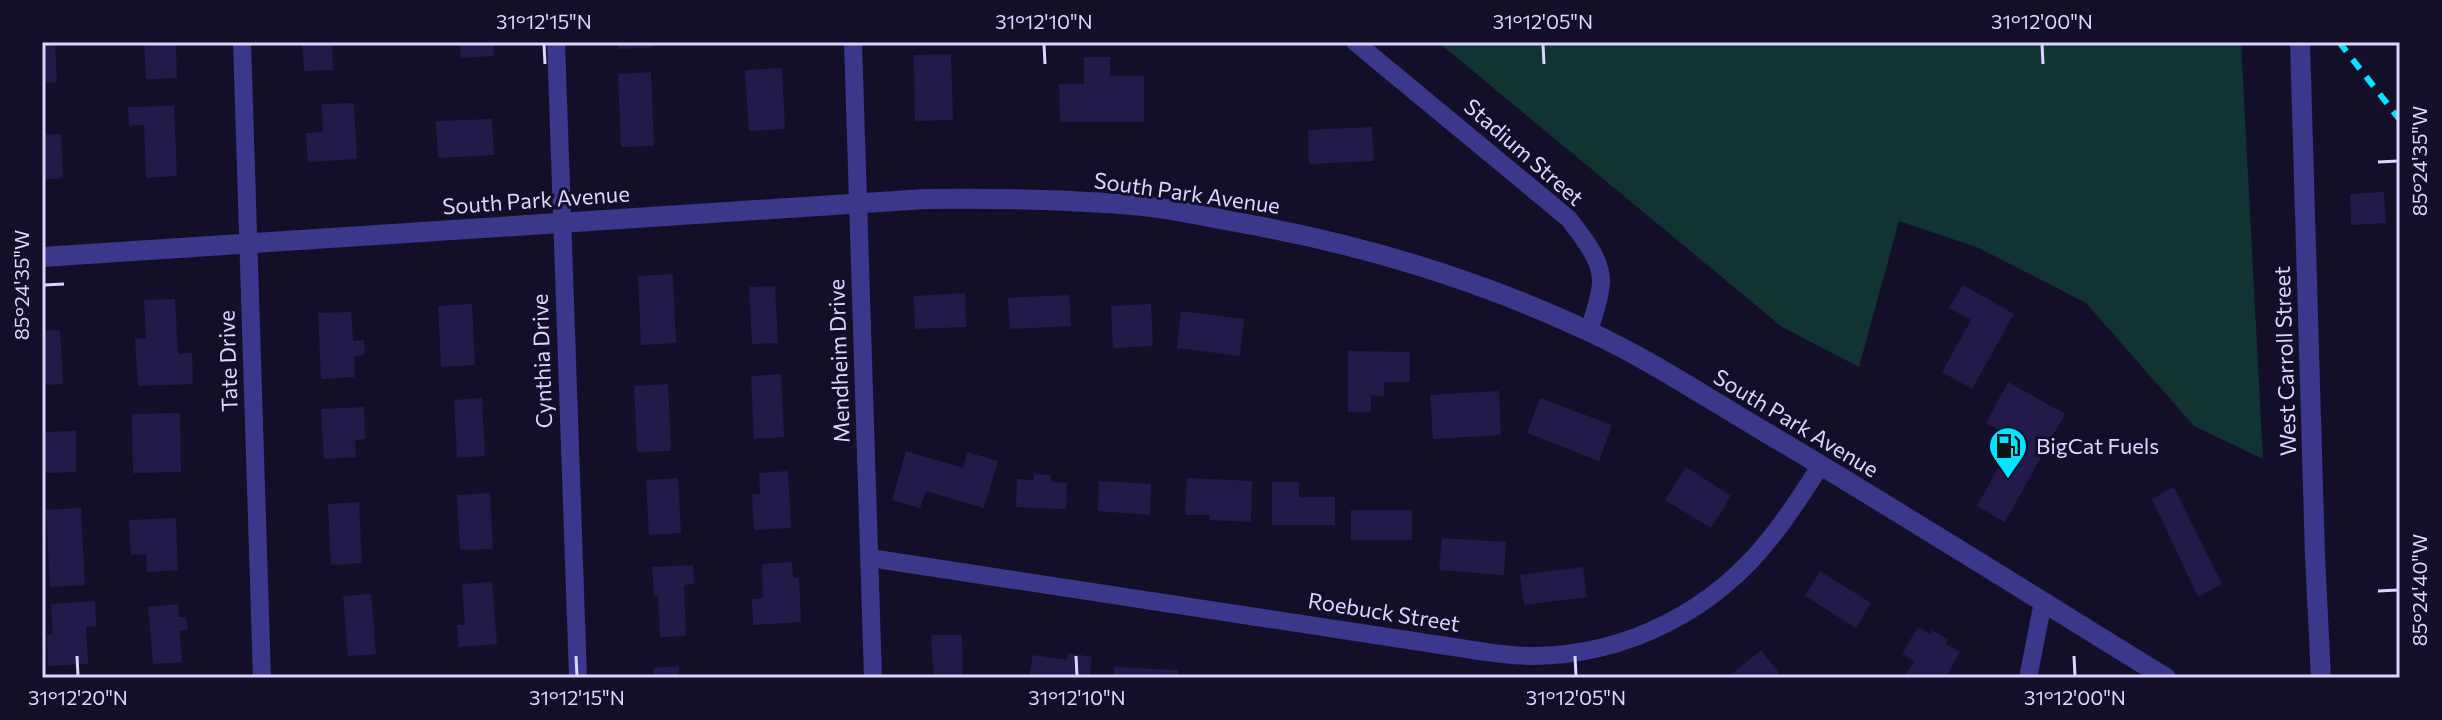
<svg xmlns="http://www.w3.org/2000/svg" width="2442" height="720" font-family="Commissioner,sans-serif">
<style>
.green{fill:#113332}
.building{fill:#241a4a}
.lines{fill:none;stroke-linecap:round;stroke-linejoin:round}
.minor{stroke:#3b378a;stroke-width:18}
.tertiary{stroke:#3b378a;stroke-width:20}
.rail{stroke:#02e5ff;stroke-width:6;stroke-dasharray:12 10;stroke-linecap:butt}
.ticks{fill:none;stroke:#dbd6ff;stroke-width:3}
.labels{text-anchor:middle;stroke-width:6;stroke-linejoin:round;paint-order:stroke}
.street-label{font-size:22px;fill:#dbd6ff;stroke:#130f28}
.poi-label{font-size:22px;fill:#dbd6ff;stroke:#130f28;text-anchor:start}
.neatline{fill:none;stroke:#dbd6ff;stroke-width:3}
.ticks-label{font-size:20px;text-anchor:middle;fill:#dbd6ff}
</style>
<rect width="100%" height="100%" fill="#130f28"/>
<path class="green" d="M 1438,42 L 2241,42 L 2263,459 L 2194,426 L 2086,303 L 1979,248 L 1899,221 L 1859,367 L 1782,327 Z"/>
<g class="building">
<path d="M 42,42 L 55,42 L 57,82 L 42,83 Z"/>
<path d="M 144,42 L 176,42 L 177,78 L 146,79 Z"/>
<path d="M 302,42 L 332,42 L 333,70 L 304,71 Z"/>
<path d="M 460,42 L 493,42 L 494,56 L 461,58 Z"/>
<path d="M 618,42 L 654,42 L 654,47 L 619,49 Z"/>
<path d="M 951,54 L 953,120 L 915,121 L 914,55 Z"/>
<path d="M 1084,57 L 1110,57 L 1110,76 L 1144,76 L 1144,122 L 1060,122 L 1059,84 L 1084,84 Z"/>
<path d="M 782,68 L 785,129 L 749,131 L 745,70 Z"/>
<path d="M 651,72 L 654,146 L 621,147 L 618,74 Z"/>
<path d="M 354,103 L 357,159 L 308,162 L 306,133 L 323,132 L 322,104 Z"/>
<path d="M 174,106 L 177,176 L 146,178 L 144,125 L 129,126 L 128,107 Z"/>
<path d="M 492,119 L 494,155 L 438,158 L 436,121 Z"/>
<path d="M 1372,127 L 1374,161 L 1309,164 L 1308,130 Z"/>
<path d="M 61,134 L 63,178 L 42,180 L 42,135 Z"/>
<path d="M 2384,192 L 2386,223 L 2351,225 L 2350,194 Z"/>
<path d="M 673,274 L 676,343 L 641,345 L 638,276 Z"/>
<path d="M 1963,285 L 2014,314 L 1972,389 L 1942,372 L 1971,320 L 1949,308 Z"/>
<path d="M 775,286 L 778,343 L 752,344 L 749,287 Z"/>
<path d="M 965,293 L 966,327 L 915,329 L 914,296 Z"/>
<path d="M 1069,295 L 1071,326 L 1010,329 L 1008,298 Z"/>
<path d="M 175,299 L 178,354 L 192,353 L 193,384 L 138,386 L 135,339 L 146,338 L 144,300 Z"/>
<path d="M 472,304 L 475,365 L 441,367 L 438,306 Z"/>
<path d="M 1151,304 L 1153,346 L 1113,348 L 1111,306 Z"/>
<path d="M 1181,311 L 1244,319 L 1240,356 L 1177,348 Z"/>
<path d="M 351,312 L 353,341 L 364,340 L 365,355 L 354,356 L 355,377 L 321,379 L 318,313 Z"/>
<path d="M 60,330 L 63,384 L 42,385 L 42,331 Z"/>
<path d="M 1348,351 L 1410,352 L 1410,382 L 1384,382 L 1384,396 L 1371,395 L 1371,412 L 1348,412 Z"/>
<path d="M 781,374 L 784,437 L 754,439 L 751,376 Z"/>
<path d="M 2008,382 L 2065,414 L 2005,522 L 1977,506 L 2014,439 L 1986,423 Z"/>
<path d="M 668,384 L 671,451 L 637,452 L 634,386 Z"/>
<path d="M 1499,391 L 1501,435 L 1433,439 L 1430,395 Z"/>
<path d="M 482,398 L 485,456 L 457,458 L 454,400 Z"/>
<path d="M 1540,398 L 1612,425 L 1599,461 L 1527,433 Z"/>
<path d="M 364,407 L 365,439 L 355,440 L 356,457 L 324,459 L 321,409 Z"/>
<path d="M 180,413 L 181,472 L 133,473 L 132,414 Z"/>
<path d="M 76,431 L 76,472 L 42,473 L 42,432 Z"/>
<path d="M 906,451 L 963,468 L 967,452 L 998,461 L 984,508 L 926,491 L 920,508 L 892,500 Z"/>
<path d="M 1686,467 L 1731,496 L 1711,528 L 1665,500 Z"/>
<path d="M 788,471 L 791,528 L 754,530 L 752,494 L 760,494 L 759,473 Z"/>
<path d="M 1034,474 L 1051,475 L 1051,482 L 1067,483 L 1066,509 L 1016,507 L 1017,479 L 1034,480 Z"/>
<path d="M 678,478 L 681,533 L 649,535 L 646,480 Z"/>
<path d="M 1187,478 L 1252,481 L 1251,522 L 1209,520 L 1210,515 L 1185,515 Z"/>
<path d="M 1099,481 L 1151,484 L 1150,515 L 1098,511 Z"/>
<path d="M 1272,482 L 1299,482 L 1299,497 L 1335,497 L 1335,525 L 1272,525 Z"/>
<path d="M 2174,487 L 2222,584 L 2198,597 L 2152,499 Z"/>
<path d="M 490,493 L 493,549 L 460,550 L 457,495 Z"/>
<path d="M 359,502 L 362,563 L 331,565 L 328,504 Z"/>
<path d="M 81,508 L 85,585 L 50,587 L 46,510 Z"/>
<rect x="1351" y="510" width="61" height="30"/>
<path d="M 176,518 L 178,570 L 147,572 L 146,554 L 131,555 L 129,520 Z"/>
<path d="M 1442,538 L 1506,542 L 1504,575 L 1439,570 Z"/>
<path d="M 792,562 L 793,578 L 799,578 L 801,622 L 753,625 L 752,599 L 763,598 L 762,564 Z"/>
<path d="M 693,565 L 694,584 L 684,585 L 686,636 L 660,637 L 658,596 L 654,596 L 652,567 Z"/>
<path d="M 1583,567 L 1587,597 L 1524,605 L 1520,575 Z"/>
<path d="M 1820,571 L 1871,603 L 1856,628 L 1805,596 Z"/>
<path d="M 492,582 L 497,644 L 459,647 L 457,625 L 465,625 L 462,584 Z"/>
<path d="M 371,594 L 376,654 L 348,656 L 343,596 Z"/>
<path d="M 95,601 L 96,626 L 86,627 L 88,664 L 48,666 L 47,635 L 53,634 L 51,604 Z"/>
<path d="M 178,604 L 179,617 L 186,617 L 188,630 L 180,631 L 182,662 L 153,664 L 148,607 Z"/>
<path d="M 1918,627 L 1931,634 L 1932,630 L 1948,640 L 1946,644 L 1960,652 L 1945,678 L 1938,676 L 1937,678 L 1904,678 L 1914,661 L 1902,654 Z"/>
<path d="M 931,635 L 962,635 L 963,678 L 934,678 Z"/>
<path d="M 1761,650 L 1779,673 L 1773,678 L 1727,678 Z"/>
<path d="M 1068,653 L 1092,657 L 1089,678 L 1029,678 L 1033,655 L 1067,660 Z"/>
<path d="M 679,666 L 679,678 L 654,678 L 653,668 Z"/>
<path d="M 1114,667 L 1178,670 L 1177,678 L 1114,678 Z"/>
</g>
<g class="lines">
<g class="minor">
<path d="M 242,42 L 262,678"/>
<path d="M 556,42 L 578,678"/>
<path d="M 853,42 L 873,678"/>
<path d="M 1355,42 L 1569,219 C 1582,237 1601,258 1601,281 C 1601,297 1593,316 1589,331"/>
<path d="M 870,558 L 1447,646 C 1475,650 1504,656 1533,656 C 1627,655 1714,611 1772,536 C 1790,514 1805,489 1821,465"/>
<path d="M 2028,678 L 2043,602"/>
</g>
<g class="tertiary">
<path d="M 2300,42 L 2315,556 L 2321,678"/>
<path d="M 42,257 L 925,199 C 998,198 1070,199 1143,206 C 1172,209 1201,215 1230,221 C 1353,242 1475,278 1588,331 C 1649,359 1707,398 1765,432 C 1900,512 2033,596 2166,678"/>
</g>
<path class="rail" d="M 2339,42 L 2400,120"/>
</g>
<path class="ticks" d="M 544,44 L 545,64M 1044,44 L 1045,64M 1543,44 L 1544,64M 2042,44 L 2043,64M 2378,162 L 2398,161M 44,285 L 64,284M 2378,591 L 2398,590M 77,656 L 78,676M 576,656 L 577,676M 1076,656 L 1077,676M 1575,656 L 1576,676M 2074,656 L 2075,676"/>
<defs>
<symbol id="fuel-pin" viewBox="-11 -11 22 30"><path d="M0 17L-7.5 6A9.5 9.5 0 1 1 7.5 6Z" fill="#02e5ff" stroke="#130f28"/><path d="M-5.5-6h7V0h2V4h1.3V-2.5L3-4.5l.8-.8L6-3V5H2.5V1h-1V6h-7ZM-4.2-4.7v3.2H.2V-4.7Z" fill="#111"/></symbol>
</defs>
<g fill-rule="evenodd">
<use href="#fuel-pin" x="1986" y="424" width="44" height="60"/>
</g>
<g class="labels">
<g class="street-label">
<text transform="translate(1524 152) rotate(41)" y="8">Stadium Street</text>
<text transform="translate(1187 193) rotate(8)" y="8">South Park Avenue</text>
<text transform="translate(536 200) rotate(-4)" y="8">South Park Avenue</text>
<text transform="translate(228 361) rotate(-92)" y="8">Tate Drive</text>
<text transform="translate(542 361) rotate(-92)" y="8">Cynthia Drive</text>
<text transform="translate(839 361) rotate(-92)" y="8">Mendheim Drive</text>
<text transform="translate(2285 361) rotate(-92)" y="8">West Carroll Street</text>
<text transform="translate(1796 423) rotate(31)" y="8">South Park Avenue</text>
<text transform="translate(1384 612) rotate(9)" y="8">Roebuck Street</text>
</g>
<g class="poi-label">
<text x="2036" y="454">BigCat Fuels</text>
</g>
</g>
<rect width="2442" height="720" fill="none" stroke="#130f28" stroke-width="88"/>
<rect x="44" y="44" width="2354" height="632" class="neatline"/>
<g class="ticks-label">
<text x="544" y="29">31°12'15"N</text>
<text x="1044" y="29">31°12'10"N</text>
<text x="1543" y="29">31°12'05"N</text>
<text x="2042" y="29">31°12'00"N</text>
<text transform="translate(2420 161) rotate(-90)" y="7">85°24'35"W</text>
<text transform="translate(22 285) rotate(-90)" y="7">85°24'35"W</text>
<text transform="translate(2420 590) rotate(-90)" y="7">85°24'40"W</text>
<text x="78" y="705">31°12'20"N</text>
<text x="577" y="705">31°12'15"N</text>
<text x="1077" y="705">31°12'10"N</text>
<text x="1576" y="705">31°12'05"N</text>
<text x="2075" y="705">31°12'00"N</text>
</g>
</svg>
